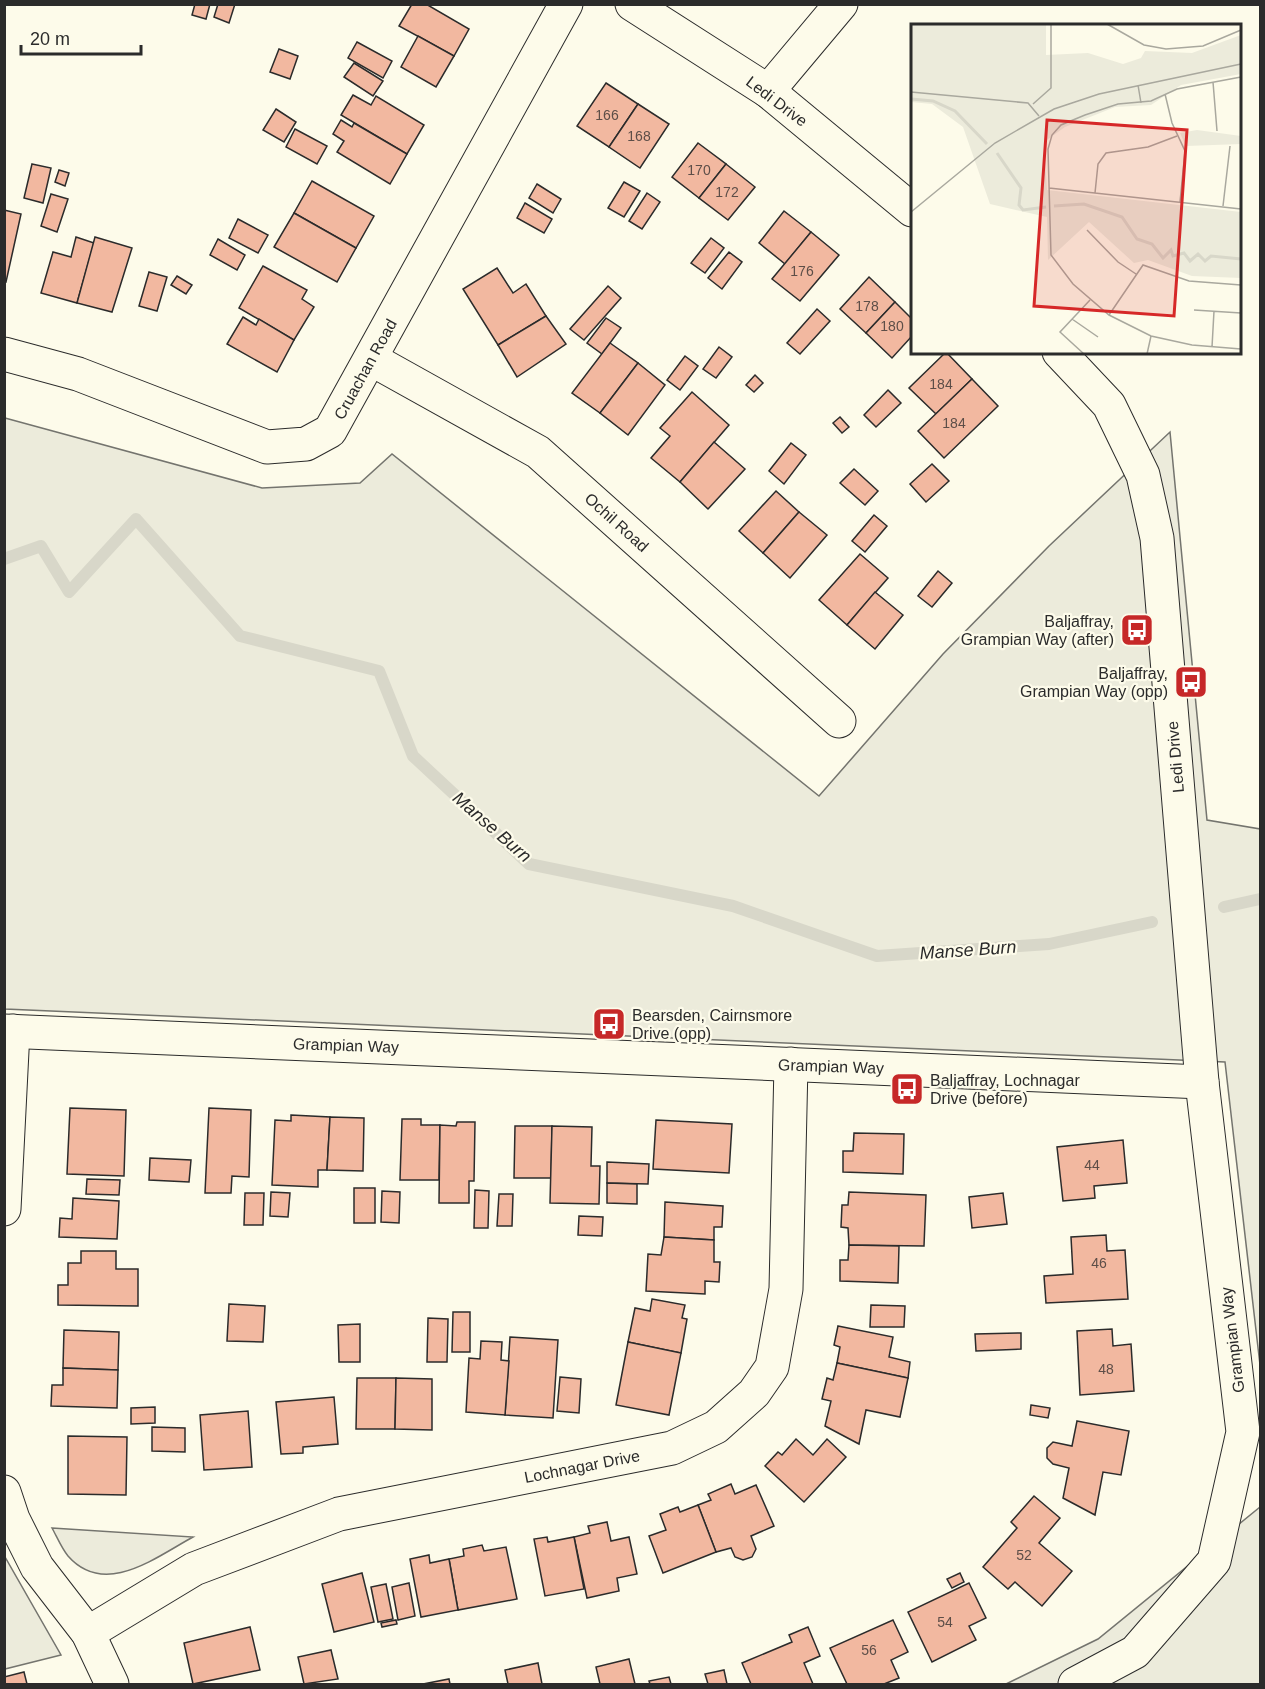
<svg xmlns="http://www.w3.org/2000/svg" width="1265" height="1689" font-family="Helvetica,sans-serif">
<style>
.green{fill:#ecebdb;stroke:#74746e;stroke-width:1.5}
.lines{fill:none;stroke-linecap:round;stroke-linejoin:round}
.stream{stroke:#d8d7c9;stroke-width:12}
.building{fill:#f2b8a0;stroke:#2b2b2b;stroke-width:1.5}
.minor-casing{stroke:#2b2b2b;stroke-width:35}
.minor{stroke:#fdfbea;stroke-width:33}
.labels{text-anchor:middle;stroke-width:4.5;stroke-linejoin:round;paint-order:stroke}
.number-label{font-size:14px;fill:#5d4e48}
.street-label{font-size:16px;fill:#2b2b2b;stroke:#fdfbea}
.poi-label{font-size:16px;fill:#2b2b2b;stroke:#fdfbea;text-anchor:end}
.water-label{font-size:18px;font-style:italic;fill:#2b2b2b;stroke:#fdfbea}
.inset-river{fill:none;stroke:#d8d7c9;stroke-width:3}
.inset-road{fill:none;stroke:#a9a89e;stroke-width:1.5}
.view{fill:#d62828;fill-opacity:0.15;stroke:#d62828;stroke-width:3}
.inset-edge{fill:none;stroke:#2b2b2b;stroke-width:3}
</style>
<rect width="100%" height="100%" fill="#fdfbea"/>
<g class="green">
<path d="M 5,418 L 262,488 L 360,483 L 392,454 L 819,796 L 943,654 L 1049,546 L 1170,432 L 1207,820 L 1260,829 L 1260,1365 L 1225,1062 L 5,1009 Z"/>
<path d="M 1260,1507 L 1260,1684 L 1006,1684 L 1098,1639 Z"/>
<path d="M 52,1528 L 193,1537 C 156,1557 105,1598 68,1556 C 62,1549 57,1537 52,1528 Z"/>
<path d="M 4,1557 L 5,1557 L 61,1655 L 5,1669 Z"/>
</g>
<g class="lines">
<g class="stream">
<path d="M 4,559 L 41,546 L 69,592 L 136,519 L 240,636 L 379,671 L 413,756 L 529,864 L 733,906 L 877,956 L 1049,944 L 1152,922"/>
<path d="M 1224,907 L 1260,899"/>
</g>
</g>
<g class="building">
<path d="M 195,4 L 210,4 L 206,19 L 192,15 Z"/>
<path d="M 218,4 L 235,4 L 229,23 L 214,17 Z"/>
<path d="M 412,4 L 426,4 L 469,29 L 454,56 L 399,26 Z"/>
<path d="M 418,36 L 454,56 L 436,87 L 401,67 Z"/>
<path d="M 357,42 L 392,61 L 383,78 L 348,58 Z"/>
<path d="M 279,49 L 298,56 L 290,79 L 270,72 Z"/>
<path d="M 354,63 L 383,81 L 373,96 L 344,77 Z"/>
<path d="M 606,83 L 638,104 L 609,147 L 577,126 Z"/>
<path d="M 353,95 L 371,105 L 376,96 L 424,125 L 407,154 L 341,115 Z"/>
<path d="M 638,104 L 669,124 L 640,168 L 609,147 Z"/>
<path d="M 276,109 L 296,122 L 284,142 L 263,130 Z"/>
<path d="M 341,120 L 352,127 L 354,123 L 407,154 L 390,184 L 337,152 L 344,141 L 333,134 Z"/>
<path d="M 295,129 L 327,146 L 317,164 L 286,147 Z"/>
<path d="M 698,143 L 726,164 L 699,198 L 672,177 Z"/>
<path d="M 32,164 L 51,168 L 43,203 L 24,198 Z"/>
<path d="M 726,164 L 755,187 L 728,220 L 699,198 Z"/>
<path d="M 59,170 L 69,173 L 65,186 L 55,182 Z"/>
<path d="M 312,181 L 374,216 L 356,248 L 294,213 Z"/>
<path d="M 624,182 L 640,191 L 624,217 L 608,208 Z"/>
<path d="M 537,184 L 561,199 L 553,213 L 529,198 Z"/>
<path d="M 647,193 L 660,202 L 642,229 L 629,221 Z"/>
<path d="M 51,194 L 68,199 L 57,232 L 41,226 Z"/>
<path d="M 525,203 L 552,219 L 544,233 L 517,218 Z"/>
<path d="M 4,210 L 21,214 L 6,282 L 4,281 Z"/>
<path d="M 784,211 L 811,232 L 785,264 L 759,243 Z"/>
<path d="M 294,213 L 356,248 L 337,282 L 274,247 Z"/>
<path d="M 238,219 L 268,235 L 258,253 L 229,238 Z"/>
<path d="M 811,232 L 839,255 L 800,301 L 772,279 Z"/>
<path d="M 76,237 L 94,243 L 77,303 L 41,293 L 53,252 L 71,257 Z"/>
<path d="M 95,237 L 132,248 L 112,312 L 77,303 Z"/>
<path d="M 711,238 L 724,248 L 705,273 L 691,263 Z"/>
<path d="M 218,239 L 245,255 L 237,270 L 210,255 Z"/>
<path d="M 729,252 L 742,262 L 722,289 L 708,278 Z"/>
<path d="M 263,266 L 307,290 L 302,299 L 314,307 L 294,340 L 239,308 Z"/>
<path d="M 497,268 L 513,293 L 526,284 L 546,316 L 498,345 L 463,289 Z"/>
<path d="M 149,272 L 167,277 L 157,311 L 139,306 Z"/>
<path d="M 177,276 L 192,285 L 186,294 L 171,285 Z"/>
<path d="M 869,277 L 895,302 L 866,333 L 840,309 Z"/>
<path d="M 608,286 L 621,298 L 584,340 L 570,329 Z"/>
<path d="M 895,302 L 912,319 L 912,336 L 892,358 L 866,333 Z"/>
<path d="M 817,309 L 830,321 L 800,354 L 787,343 Z"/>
<path d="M 546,316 L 566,344 L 517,377 L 498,345 Z"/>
<path d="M 243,317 L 256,325 L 259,319 L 294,340 L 277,372 L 227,344 Z"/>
<path d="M 606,318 L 621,328 L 602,354 L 587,343 Z"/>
<path d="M 610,343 L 638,363 L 600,413 L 572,393 Z"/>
<path d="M 719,347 L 732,357 L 716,378 L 703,369 Z"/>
<path d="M 946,352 L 972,379 L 936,414 L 909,388 Z"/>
<path d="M 685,356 L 698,366 L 680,390 L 667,380 Z"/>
<path d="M 638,363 L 665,385 L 628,435 L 600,413 Z"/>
<path d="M 755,375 L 763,383 L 754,392 L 746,385 Z"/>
<path d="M 972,379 L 998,406 L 944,458 L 918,431 Z"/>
<path d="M 888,390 L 901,403 L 876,427 L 864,415 Z"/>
<path d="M 692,392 L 729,425 L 680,482 L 651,458 L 670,436 L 660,428 Z"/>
<path d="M 840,417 L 849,427 L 842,433 L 833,423 Z"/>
<path d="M 714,442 L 745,469 L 708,509 L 680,482 Z"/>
<path d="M 791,443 L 806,455 L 784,484 L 769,471 Z"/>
<path d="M 932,464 L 949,481 L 926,502 L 910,484 Z"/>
<path d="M 854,469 L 878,491 L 865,505 L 840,483 Z"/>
<path d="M 776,491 L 799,512 L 763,553 L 739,531 Z"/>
<path d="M 799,512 L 827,535 L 790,578 L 763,553 Z"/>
<path d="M 874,515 L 887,526 L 865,552 L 852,541 Z"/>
<path d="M 860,554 L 888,578 L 847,625 L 819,600 Z"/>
<path d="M 938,571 L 952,583 L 932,607 L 918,596 Z"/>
<path d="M 875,592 L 903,615 L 875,649 L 847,625 Z"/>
<path d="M 70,1108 L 126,1110 L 124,1176 L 67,1174 Z"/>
<path d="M 209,1108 L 251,1110 L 249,1177 L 232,1176 L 231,1193 L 205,1193 Z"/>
<path d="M 291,1115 L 330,1117 L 327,1170 L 318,1170 L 318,1187 L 272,1185 L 275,1120 L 291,1121 Z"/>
<path d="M 330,1117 L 364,1118 L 363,1171 L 327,1170 Z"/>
<path d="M 402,1119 L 421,1119 L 421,1125 L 440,1125 L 439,1180 L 400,1180 Z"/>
<path d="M 656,1120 L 732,1124 L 729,1173 L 653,1169 Z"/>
<path d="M 457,1122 L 475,1122 L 474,1181 L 469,1181 L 469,1203 L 439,1203 L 440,1125 L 456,1126 Z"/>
<path d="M 515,1126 L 552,1126 L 551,1178 L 514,1178 Z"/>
<path d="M 552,1126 L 592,1127 L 591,1166 L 600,1166 L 599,1204 L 550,1203 Z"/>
<path d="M 854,1133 L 904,1134 L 903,1174 L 843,1172 L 843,1151 L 853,1151 Z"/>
<path d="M 1123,1140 L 1127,1183 L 1094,1186 L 1095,1198 L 1063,1201 L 1057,1147 Z"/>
<path d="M 150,1158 L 191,1160 L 189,1182 L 149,1180 Z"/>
<path d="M 607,1162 L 649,1164 L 648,1184 L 607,1183 Z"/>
<path d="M 87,1179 L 120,1180 L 119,1195 L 86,1194 Z"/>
<path d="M 607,1183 L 637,1184 L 637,1204 L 607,1203 Z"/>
<rect x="354" y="1188" width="21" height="35"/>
<path d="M 475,1190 L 489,1191 L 488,1228 L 474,1228 Z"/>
<path d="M 382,1191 L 400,1192 L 399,1223 L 381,1222 Z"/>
<path d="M 271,1192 L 290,1193 L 288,1217 L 270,1216 Z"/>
<path d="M 849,1192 L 926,1195 L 924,1246 L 849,1245 L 848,1228 L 841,1227 L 842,1205 L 848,1205 Z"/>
<path d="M 245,1193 L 264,1193 L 263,1225 L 244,1225 Z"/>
<path d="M 1003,1193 L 1007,1224 L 972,1228 L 969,1197 Z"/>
<path d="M 499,1194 L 513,1194 L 512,1226 L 497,1226 Z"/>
<path d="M 73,1198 L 119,1201 L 117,1239 L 59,1237 L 60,1218 L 72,1219 Z"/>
<path d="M 665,1202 L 723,1206 L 722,1227 L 714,1227 L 714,1240 L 664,1237 Z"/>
<path d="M 579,1216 L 603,1217 L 602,1236 L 578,1235 Z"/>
<path d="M 1106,1235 L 1107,1251 L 1125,1250 L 1128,1299 L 1046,1303 L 1044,1276 L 1073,1274 L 1071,1237 Z"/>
<path d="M 664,1237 L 714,1240 L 714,1262 L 720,1262 L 719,1282 L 705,1281 L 705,1294 L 646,1291 L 648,1254 L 661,1255 Z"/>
<path d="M 849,1245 L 899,1246 L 898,1283 L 840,1281 L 840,1260 L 848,1260 Z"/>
<path d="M 81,1251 L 116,1251 L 116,1269 L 138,1269 L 138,1306 L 58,1305 L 58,1285 L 68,1285 L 68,1263 L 81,1263 Z"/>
<path d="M 652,1299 L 685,1305 L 682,1318 L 687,1319 L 681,1353 L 628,1342 L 635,1308 L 650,1311 Z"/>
<path d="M 229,1304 L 265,1306 L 263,1342 L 227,1341 Z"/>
<path d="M 871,1305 L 905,1306 L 904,1327 L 870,1327 Z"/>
<path d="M 453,1312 L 470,1312 L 470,1352 L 452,1352 Z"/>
<path d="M 428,1318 L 448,1319 L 447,1362 L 427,1362 Z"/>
<path d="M 360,1324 L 360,1362 L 339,1362 L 338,1325 Z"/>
<path d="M 838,1326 L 893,1337 L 889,1357 L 910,1362 L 908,1378 L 837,1363 L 840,1347 L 834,1345 Z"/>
<path d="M 1112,1329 L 1113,1346 L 1131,1344 L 1134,1391 L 1080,1395 L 1077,1331 Z"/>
<path d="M 64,1330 L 119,1332 L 118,1370 L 63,1368 Z"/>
<path d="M 1021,1333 L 1021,1349 L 976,1351 L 975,1334 Z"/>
<path d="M 510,1337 L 558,1340 L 553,1418 L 505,1415 Z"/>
<path d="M 481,1341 L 502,1342 L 501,1360 L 509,1361 L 505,1415 L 466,1412 L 469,1358 L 480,1359 Z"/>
<path d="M 628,1342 L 681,1353 L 669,1415 L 616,1405 Z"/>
<path d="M 837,1363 L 908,1378 L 900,1417 L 866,1410 L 859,1444 L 825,1426 L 831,1401 L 822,1399 L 827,1378 L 833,1380 Z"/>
<path d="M 63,1368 L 118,1370 L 117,1408 L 51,1406 L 52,1385 L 63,1385 Z"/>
<path d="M 560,1377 L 581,1379 L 579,1413 L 557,1411 Z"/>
<path d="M 357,1378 L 396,1378 L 395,1429 L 356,1429 Z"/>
<path d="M 396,1378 L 432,1379 L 432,1430 L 395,1429 Z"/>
<path d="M 334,1397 L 338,1444 L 303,1447 L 303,1453 L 281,1454 L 276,1402 Z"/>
<path d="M 1031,1405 L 1050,1408 L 1048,1418 L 1030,1415 Z"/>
<path d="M 155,1407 L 155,1423 L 131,1424 L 131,1408 Z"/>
<path d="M 248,1411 L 252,1467 L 204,1470 L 200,1415 Z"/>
<path d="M 1077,1421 L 1129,1431 L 1121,1475 L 1103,1472 L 1095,1515 L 1063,1498 L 1069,1468 L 1053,1464 L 1047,1458 L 1047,1448 L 1053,1442 L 1072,1446 Z"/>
<path d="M 152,1427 L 185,1428 L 185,1452 L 152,1451 Z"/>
<path d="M 68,1436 L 127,1437 L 126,1495 L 68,1494 Z"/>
<path d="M 796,1439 L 813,1455 L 827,1439 L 846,1457 L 804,1502 L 765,1466 L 778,1452 L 782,1455 Z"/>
<path d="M 731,1484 L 735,1494 L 756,1485 L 774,1526 L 751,1536 L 756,1549 L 752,1557 L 743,1560 L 735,1557 L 731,1548 L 716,1552 L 698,1505 L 711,1500 L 708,1494 Z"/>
<path d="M 1034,1496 L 1060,1518 L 1039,1543 L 1072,1571 L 1042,1606 L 1015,1582 L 1008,1589 L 983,1567 L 1017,1528 L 1011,1522 Z"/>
<path d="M 698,1505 L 716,1552 L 663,1573 L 649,1536 L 666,1530 L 660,1514 L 678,1507 L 680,1512 Z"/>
<path d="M 607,1522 L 611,1541 L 629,1537 L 637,1574 L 617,1578 L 619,1591 L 587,1598 L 574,1537 L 590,1533 L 588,1526 Z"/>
<path d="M 547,1537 L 548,1542 L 574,1537 L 584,1589 L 545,1596 L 534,1539 Z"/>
<path d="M 482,1545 L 484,1551 L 506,1547 L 517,1599 L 458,1610 L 449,1559 L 464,1556 L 463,1549 Z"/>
<path d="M 429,1555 L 430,1563 L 449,1559 L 458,1610 L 421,1617 L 410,1559 Z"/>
<path d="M 362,1573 L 374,1622 L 334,1632 L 322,1584 Z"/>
<path d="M 960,1573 L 964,1582 L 952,1588 L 947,1579 Z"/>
<path d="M 409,1583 L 415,1616 L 398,1620 L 392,1587 Z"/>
<path d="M 969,1583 L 986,1618 L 969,1626 L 976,1640 L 932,1662 L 908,1612 Z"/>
<path d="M 386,1584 L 393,1619 L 378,1622 L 371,1587 Z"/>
<path d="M 396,1620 L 397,1624 L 382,1627 L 381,1623 Z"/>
<path d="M 893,1620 L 908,1652 L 891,1660 L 899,1678 L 884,1684 L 847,1684 L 830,1648 Z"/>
<path d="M 250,1627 L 260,1670 L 193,1684 L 184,1643 Z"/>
<path d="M 808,1627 L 820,1656 L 804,1663 L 813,1684 L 751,1684 L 742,1663 L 792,1642 L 789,1635 Z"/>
<path d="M 331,1650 L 338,1679 L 304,1684 L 298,1657 Z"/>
<path d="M 629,1659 L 635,1684 L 600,1684 L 596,1667 Z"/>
<path d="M 538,1663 L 542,1684 L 508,1684 L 505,1670 Z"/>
<path d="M 724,1670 L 727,1684 L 708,1684 L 705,1674 Z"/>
<path d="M 24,1672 L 27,1684 L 4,1684 L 4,1677 Z"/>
<path d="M 669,1677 L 671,1684 L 650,1684 L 649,1681 Z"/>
<path d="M 449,1679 L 450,1684 L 423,1684 Z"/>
</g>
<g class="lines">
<defs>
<g id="minor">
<path d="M 632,4 L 768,91 L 912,210"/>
<path d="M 768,91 L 841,4"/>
<path d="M 1059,352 L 1109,405 L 1143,475 L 1157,538 L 1202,1082 L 1243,1432 L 1214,1561 L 1135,1652 L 1075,1684"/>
<path d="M 4,354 L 78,374 L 267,447 L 306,444 L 330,431 L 566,4"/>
<path d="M 371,359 L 538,452 L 839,721"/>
<path d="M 4,1031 L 1202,1082"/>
<path d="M 4,1209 L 13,1031"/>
<path d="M 4,1492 L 13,1519 L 37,1567 L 88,1633 L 112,1684"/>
<path d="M 88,1633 L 194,1569 L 339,1514 L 672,1448 L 716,1427 L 754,1393 L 772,1367 L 786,1289 L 791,1064"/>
</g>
</defs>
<use href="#minor" class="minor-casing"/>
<use href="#minor" class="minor"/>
</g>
<defs>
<symbol id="bus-square" viewBox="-11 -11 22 22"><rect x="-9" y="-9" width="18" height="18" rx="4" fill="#c62828" stroke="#fdfbea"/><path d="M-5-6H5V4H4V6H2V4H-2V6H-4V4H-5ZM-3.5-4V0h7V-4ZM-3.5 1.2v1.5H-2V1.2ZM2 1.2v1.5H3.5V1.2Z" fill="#fff"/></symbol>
</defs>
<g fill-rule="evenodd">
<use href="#bus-square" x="1118" y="611" width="38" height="38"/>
<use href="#bus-square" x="1172" y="663" width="38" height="38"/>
<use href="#bus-square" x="590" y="1005" width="38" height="38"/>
<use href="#bus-square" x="888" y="1070" width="38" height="38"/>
</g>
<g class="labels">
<g class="number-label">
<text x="607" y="120">166</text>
<text x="639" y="141">168</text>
<text x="699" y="175">170</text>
<text x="727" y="197">172</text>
<text x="802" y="276">176</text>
<text x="867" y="311">178</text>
<text x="892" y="331">180</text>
<text x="941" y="389">184</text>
<text x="954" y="428">184</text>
<text x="1092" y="1170">44</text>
<text x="1099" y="1268">46</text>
<text x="1106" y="1374">48</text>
<text x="1024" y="1560">52</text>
<text x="945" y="1627">54</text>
<text x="869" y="1655">56</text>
</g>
<g class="street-label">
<text transform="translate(777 101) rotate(37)" y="6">Ledi Drive</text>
<text transform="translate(365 369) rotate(-61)" y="6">Cruachan Road</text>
<text transform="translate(617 522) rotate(42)" y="6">Ochil Road</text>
<text transform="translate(1175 757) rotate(-95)" y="6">Ledi Drive</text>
<text transform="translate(346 1045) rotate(2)" y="6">Grampian Way</text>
<text transform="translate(831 1066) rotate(2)" y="6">Grampian Way</text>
<text transform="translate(1232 1340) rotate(-97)" y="6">Grampian Way</text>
<text transform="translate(582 1466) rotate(-11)" y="6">Lochnagar Drive</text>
</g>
<g class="poi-label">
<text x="1114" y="627">Baljaffray,<tspan x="1114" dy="18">Grampian Way (after)</tspan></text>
<text x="1168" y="679">Baljaffray,<tspan x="1168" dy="18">Grampian Way (opp)</tspan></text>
<text x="632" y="1021" text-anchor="start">Bearsden, Cairnsmore<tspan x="632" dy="18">Drive (opp)</tspan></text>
<text x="930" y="1086" text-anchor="start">Baljaffray, Lochnagar<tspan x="930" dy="18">Drive (before)</tspan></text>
</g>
<g class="water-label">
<text transform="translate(492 827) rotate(41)" y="6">Manse Burn</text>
<text transform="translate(968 950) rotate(-4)" y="6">Manse Burn</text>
</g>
</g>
<g transform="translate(911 24)">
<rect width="330" height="330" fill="#fdfbea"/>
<path d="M 0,0 L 135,0 L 135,31 L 177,29 L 212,40 L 230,34 L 234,27 L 281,29 L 330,11 L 330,50 L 270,61 L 240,81 L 204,83 L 154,103 L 133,118 L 136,166 L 330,188 L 330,254 L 281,252 L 237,236 L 223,239 L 178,198 L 137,236 L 136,193 L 79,180 L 52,103 L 21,80 L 0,78 ZM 286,106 L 330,112 L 330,120 L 275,122 L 269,109 Z" fill="#ecebdb"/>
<path class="inset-river" d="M 0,75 L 22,77 L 44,87 L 76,120M 86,129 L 110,164 L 108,181 L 112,186 L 135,183M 143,182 L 173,180 L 211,193 L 226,215 L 241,220 L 252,234 L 260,226 L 262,232 L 273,229 L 279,237 L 287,230 L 294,237 L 300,232 L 330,235"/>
<path class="inset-road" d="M 196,0 L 233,21 L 255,25 L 292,22 L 330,6M 330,53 L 266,65 L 240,77 L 207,80 L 174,91 L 150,101 L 141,111 L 137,125 L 140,231 L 162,260 L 198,291 L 240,312 L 281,321 L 330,325M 302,58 L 306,107M 227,61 L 230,79M 0,68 L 117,79 L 128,92M 254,70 L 261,99 L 274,127 L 269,178M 122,80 L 140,64 L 140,0M 138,164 L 330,185M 184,169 L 187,140 L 195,129 L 237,123 L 266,112M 312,182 L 319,122M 0,188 L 84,119 L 143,85 L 188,70 L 330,40M 176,206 L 207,238 L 225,250M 283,286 L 330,289M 198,291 L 232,241 L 278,257 L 330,261M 161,295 L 187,313M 301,323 L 303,287M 173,330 L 149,308 L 179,276M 236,330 L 240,312"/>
<path class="view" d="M 136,96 L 276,106 L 263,292 L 123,282 Z"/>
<rect width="330" height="330" class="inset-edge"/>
</g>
<rect width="1265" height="1689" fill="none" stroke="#2b2b2b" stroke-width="12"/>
<path d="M21 45v9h120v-9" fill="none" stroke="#2b2b2b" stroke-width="3"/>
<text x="30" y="45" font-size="18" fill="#2b2b2b" stroke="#fdfbea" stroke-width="4.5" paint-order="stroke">20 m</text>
</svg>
